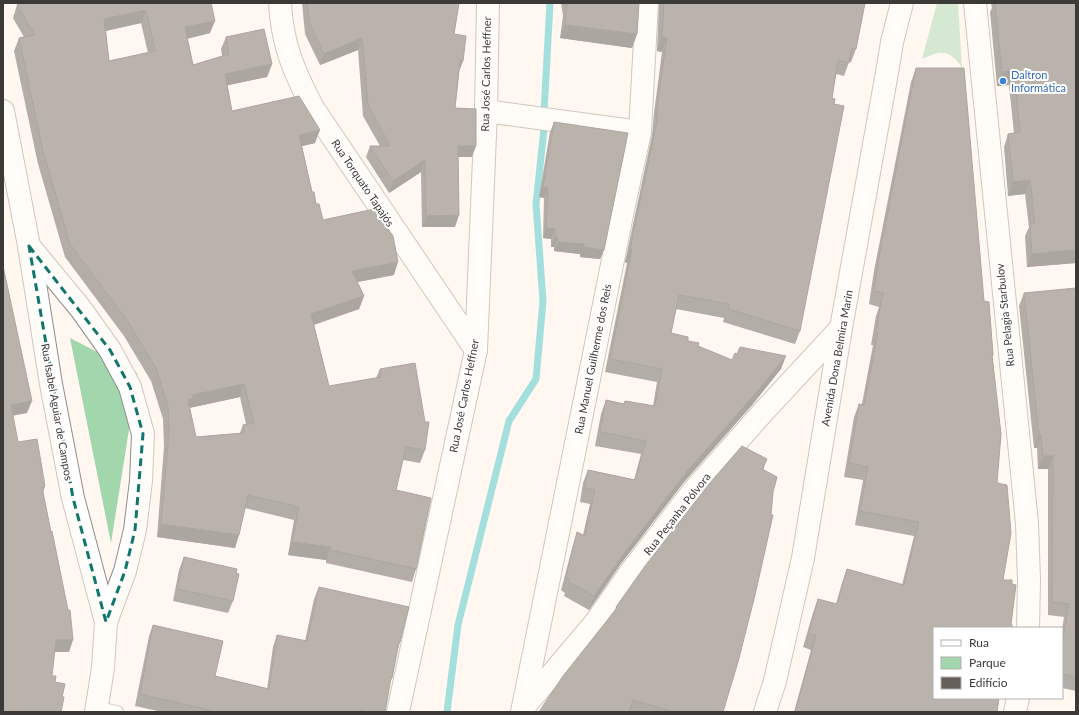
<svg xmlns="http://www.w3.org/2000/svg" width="1079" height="715" font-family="Lato,sans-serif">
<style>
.green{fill:#a2d6ac}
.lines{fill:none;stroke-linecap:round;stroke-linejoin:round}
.stream{stroke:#31c2c6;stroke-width:7}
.service-casing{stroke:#938d87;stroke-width:14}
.minor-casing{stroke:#938d87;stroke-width:24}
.tertiary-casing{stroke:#938d87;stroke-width:24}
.primary-casing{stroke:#938d87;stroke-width:24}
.service{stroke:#fff;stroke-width:12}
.minor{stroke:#fff;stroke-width:22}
.tertiary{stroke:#fff;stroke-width:22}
.primary{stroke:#fff;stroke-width:22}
.wall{fill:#56534d;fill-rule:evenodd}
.shaded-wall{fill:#46433e}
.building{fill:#646059;stroke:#46433e;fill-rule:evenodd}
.marked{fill:none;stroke:#0f766e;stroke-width:3;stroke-dasharray:8 5;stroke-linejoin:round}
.shop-dot{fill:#3f7fe0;stroke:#fff;stroke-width:1.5}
.labels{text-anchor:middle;stroke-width:4;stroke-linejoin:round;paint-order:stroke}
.street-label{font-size:11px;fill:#3c3a37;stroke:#fff}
.shop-label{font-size:11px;fill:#366cbe;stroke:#fff;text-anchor:start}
</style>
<rect width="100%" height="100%" fill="#fff7f0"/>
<g class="green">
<path d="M 937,3 L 958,3 L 962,68 C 957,59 949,51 938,53 C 933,54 927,57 922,59 Z"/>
<path d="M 70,338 L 138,373 L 111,543 Z"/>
</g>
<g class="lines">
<g class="stream">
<path d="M 544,112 L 550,3"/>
<path d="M 447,712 L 458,625 L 509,421 L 536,379 L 543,301 L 536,204 L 544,129"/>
</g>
<defs>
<path id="service" d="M 97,708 L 117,712"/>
<g id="minor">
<path d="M 280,3 C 282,44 294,72 313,108 L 476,350"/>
<path d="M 975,3 L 1027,523 L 1029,580 L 1028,628"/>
<path d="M 486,111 L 640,132"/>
<path d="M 29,246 L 81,309 L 110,350 L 130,387 L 143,434 L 141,481 L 135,530 L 125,571 L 106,622"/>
<path d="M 524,707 L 595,623 L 630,573 L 694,490 L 764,411 L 841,328"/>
<path d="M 398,712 L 476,350 L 486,111 L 488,3"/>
<path d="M 522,712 L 623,210 L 640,132 L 647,3"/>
<path d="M 1015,712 L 1018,698"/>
</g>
<path id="tertiary" d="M 3,111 L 29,246 L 51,384 L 73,498 L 106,622 L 103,668 L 96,712"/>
<path id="primary" d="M 765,712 L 775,681 L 803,558 L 841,328 L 888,67 L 892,42 L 902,3"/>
</defs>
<use href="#service" class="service-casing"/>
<use href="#minor" class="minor-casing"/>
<use href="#tertiary" class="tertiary-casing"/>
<use href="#primary" class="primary-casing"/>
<use href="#service" class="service"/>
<use href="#minor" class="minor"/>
<use href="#tertiary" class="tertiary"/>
<use href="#primary" class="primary"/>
</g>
<g class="wall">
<path d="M 211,3 L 210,33 L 187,39 L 193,65 L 222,56 L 221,49 L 226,37 L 272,64 L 267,77 L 227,85 L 232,111 L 315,143 L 302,146 L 312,192 L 323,220 L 394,275 L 357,282 L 364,296 L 359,309 L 314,325 L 329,386 L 376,378 L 380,369 L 425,450 L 420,463 L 403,460 L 396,490 L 416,569 L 412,582 L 326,563 L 326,560 L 288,555 L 294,520 L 245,508 L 235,548 L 157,537 L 164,446 L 163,419 L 151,381 L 124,336 L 65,257 L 38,164 L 14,51 L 19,38 L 24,37 L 13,18 L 17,5 ZM 141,23 L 148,53 L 109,61 L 106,31 ZM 240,397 L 246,424 L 243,425 L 240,433 L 196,437 L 189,408 Z"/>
<path d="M 302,3 L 459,3 L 454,34 L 459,72 L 455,108 L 472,157 L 458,157 L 455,227 L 422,227 L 421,172 L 389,193 L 366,157 L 370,146 L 380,146 L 363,116 L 358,50 L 320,65 L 305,34 Z"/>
<path d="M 561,3 L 639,3 L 637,34 L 632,48 L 560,38 L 563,16 Z"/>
<path d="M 659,3 L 865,3 L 856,49 L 851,62 L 849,62 L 844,76 L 836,74 L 832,98 L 834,104 L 800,331 L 795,344 L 723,322 L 724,318 L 676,309 L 671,333 L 698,346 L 732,360 L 781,369 L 752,405 L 684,482 L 620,565 L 589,610 L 564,596 L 565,593 L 561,590 L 573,545 L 577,532 L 583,535 L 590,504 L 580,502 L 583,483 L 588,470 L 634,480 L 641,454 L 595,446 L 601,414 L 606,400 L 624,404 L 625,401 L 653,406 L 657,382 L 605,372 L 627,263 L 625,262 L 652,135 L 654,113 L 662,52 L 657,51 Z"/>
<path d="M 991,3 L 1076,3 L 1076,263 L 1027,267 L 1025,236 L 1029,227 L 1025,194 L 1008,196 L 1004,147 L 1008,134 L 1014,133 L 1009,85 L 997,86 L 990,12 L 992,8 Z"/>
<path d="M 916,68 L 984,301 L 993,355 L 992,357 L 997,483 L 1003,580 L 997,712 L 794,712 L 811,650 L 803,647 L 813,613 L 818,599 L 836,604 L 842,583 L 847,569 L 902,585 L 914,536 L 855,525 L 863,480 L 844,477 L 854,417 L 859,404 L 862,404 L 873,345 L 871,345 L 876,316 L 879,307 L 869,304 L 874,271 L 911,82 Z"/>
<path d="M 554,122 L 604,250 L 600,259 L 580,257 L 580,254 L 554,251 L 554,247 L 551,247 L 551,239 L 543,238 L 544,198 L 539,197 L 550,132 Z"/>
<path d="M 1076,288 L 1076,691 L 1062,688 L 1062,630 L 1064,617 L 1048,615 L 1048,469 L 1038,469 L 1037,448 L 1034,448 L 1019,306 L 1024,293 Z"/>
<path d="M 763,470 L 773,492 L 723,712 L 539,712 L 615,610 L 616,607 Z"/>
<path d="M 184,557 L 236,573 L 233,601 L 228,613 L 173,601 L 179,570 Z"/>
<path d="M 319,587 L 400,642 L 397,652 L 392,678 L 389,685 L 385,712 L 162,712 L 135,706 L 149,636 L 153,625 L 215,676 L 267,689 L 273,647 L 277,635 L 305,641 L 314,599 Z"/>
</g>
<g class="shaded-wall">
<path d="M 146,10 L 141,23 L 100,32 L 104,19 Z"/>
<path d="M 215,21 L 210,33 L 180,40 L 185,27 Z"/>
<path d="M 565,25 L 637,34 L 632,48 L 560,38 Z"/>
<path d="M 362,38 L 358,50 L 320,65 L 324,54 Z"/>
<path d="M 662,38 L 667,38 L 662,52 L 657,51 Z"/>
<path d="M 460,61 L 463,61 L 459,72 Z"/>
<path d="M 272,64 L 267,77 L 220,87 L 225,74 Z"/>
<path d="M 1014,71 L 1009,85 L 997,86 L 1002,72 Z"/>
<path d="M 320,130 L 315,143 L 294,148 L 299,135 Z"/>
<path d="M 458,146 L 476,146 L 472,157 L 454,157 Z"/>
<path d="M 425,160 L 421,172 L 389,193 L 393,181 Z"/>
<path d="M 1030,180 L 1025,194 L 1008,196 L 1013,182 Z"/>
<path d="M 543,187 L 548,188 L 544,198 L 539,197 Z"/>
<path d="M 459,215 L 455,227 L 422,227 L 426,216 Z"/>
<path d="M 546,228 L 555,229 L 551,239 L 543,238 Z"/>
<path d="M 555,237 L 558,237 L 554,247 L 551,247 Z"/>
<path d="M 558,242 L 584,244 L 580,254 L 554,251 Z"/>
<path d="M 583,247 L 604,250 L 600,259 L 580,257 Z"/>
<path d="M 630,249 L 632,249 L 627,263 L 625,262 Z"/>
<path d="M 1076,250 L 1076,263 L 1027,267 L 1032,254 Z"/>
<path d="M 398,262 L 394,275 L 347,284 L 352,271 Z"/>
<path d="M 364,296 L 359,309 L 306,327 L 311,314 Z"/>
<path d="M 786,356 L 781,369 L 752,405 L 684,482 L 620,565 L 589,610 L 594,596 L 625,552 L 689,469 Z"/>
<path d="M 244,384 L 240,397 L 189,408 L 188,400 L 192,395 Z"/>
<path d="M 32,401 L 27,413 L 6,417 L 11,405 Z"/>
<path d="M 1039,435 L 1041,435 L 1037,448 L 1034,448 Z"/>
<path d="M 1043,456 L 1053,456 L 1048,469 L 1038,469 Z"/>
<path d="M 767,459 L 762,473 L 762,469 Z"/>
<path d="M 45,486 L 41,498 L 42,487 Z"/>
<path d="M 161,524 L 239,535 L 235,548 L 157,537 Z"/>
<path d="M 292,542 L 331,547 L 326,560 L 288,555 Z"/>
<path d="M 56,640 L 73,640 L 69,652 L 52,652 Z"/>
</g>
<g class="building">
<path d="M 20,3 L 211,3 L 215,21 L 185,27 L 193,65 L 229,54 L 226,37 L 264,29 L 272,64 L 225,74 L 232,111 L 299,96 L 320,130 L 299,135 L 312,192 L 314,192 L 316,204 L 319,204 L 323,220 L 374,209 L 393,236 L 398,262 L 352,271 L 364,296 L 311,314 L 329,386 L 381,377 L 380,369 L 415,363 L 425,422 L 429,422 L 425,450 L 406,447 L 396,490 L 431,498 L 416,569 L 330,550 L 331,547 L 292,542 L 299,507 L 248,495 L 239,535 L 161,524 L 169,433 L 168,406 L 156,368 L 129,323 L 70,244 L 43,151 L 19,38 L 35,35 L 17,5 ZM 146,10 L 155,51 L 109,61 L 104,19 ZM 244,384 L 254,423 L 243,425 L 244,433 L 196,437 L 188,400 L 193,399 L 192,395 Z"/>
<path d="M 307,3 L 459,3 L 454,34 L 466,36 L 463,61 L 460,61 L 455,108 L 476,109 L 476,146 L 458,146 L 459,215 L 426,216 L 425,160 L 393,181 L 370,146 L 390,146 L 368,104 L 362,38 L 324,54 L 309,22 Z"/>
<path d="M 567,3 L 639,3 L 637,34 L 565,25 Z"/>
<path d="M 664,3 L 865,3 L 856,49 L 852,48 L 849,63 L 838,60 L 832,98 L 835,99 L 834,104 L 844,106 L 800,331 L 728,309 L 729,304 L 679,295 L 671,333 L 688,337 L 688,341 L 699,343 L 698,346 L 732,360 L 735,353 L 737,354 L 740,347 L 786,356 L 757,392 L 689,469 L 625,552 L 594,596 L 568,582 L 570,579 L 566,577 L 577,532 L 585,536 L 595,490 L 585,488 L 588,470 L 635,480 L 646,441 L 600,432 L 606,400 L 624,404 L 625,401 L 655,406 L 662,369 L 610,359 L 632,249 L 630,249 L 657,121 L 658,100 L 667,38 L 662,38 Z"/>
<path d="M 995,3 L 1076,3 L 1076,250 L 1032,254 L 1030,223 L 1035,223 L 1030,180 L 1013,182 L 1008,134 L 1020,132 L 1014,71 L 1002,72 Z"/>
<path d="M 916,68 L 964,68 L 984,301 L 989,302 L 993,355 L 992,355 L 1001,434 L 997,483 L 1007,485 L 1011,533 L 1003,580 L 1012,580 L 1012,584 L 1016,585 L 1011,624 L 1012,625 L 1012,628 L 934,628 L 934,698 L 999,698 L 997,712 L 795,712 L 816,636 L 808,634 L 818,599 L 837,604 L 847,569 L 904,585 L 919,522 L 860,511 L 868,467 L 849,463 L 859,404 L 864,405 L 878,332 L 876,332 L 881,302 L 884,293 L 874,291 L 879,257 Z"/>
<path d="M 554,122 L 628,133 L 604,250 L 583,247 L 584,244 L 558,242 L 558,237 L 555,237 L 555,229 L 546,228 L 548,188 L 543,187 Z"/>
<path d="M 3,266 L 32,401 L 11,405 L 18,442 L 37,439 L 45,486 L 42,487 L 51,532 L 52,531 L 68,610 L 70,610 L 73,640 L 56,640 L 52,676 L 56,676 L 55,682 L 65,684 L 62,697 L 64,697 L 61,712 L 3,712 Z"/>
<path d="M 1076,288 L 1076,677 L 1062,674 L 1062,644 L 1069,604 L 1052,602 L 1053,456 L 1043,456 L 1041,435 L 1039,435 L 1024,293 Z"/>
<path d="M 742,446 L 767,459 L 762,469 L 777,477 L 773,492 L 771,515 L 773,515 L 755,595 L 738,662 L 723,712 L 674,712 L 633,700 L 629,712 L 539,712 L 563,676 L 617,608 L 616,607 L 645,566 L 709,484 Z"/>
<path d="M 184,557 L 237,569 L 236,573 L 239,574 L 233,601 L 177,589 Z"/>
<path d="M 319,587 L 409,607 L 400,642 L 399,642 L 392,678 L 391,678 L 385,712 L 368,712 L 361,710 L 360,712 L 213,712 L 214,711 L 140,694 L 153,625 L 223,641 L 215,676 L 269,689 L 277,635 L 307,641 Z"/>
</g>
<path d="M0 0H1079V715H0ZM 29,246 L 110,350 L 130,387 L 143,434 L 135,530 L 125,571 L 106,622 L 73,498 Z" fill="#fff7f0" fill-opacity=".55" fill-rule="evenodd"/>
<path class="marked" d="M 29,246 L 110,350 L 130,387 L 143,434 L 135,530 L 125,571 L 106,622 L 73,498 Z"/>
<circle class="shop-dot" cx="1003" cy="81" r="4"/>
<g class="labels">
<g class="street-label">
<text transform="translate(486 74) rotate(-89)" y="4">Rua José Carlos Heffner</text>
<text transform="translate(363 183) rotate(56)" y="4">Rua Torquato Tapajós</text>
<text transform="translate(1005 315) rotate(-96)" y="4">Rua Pelagia Starbulov</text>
<text transform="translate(837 358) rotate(-80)" y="4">Avenida Dona Belmira Marin</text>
<text transform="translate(593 359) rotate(-79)" y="4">Rua Manuel Guilherme dos Reis</text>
<text transform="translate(464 396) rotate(-79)" y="4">Rua José Carlos Heffner</text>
<text transform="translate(57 412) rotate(80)" y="4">Rua Isabel Aguiar de Campos</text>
<text transform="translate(677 514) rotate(-52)" y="4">Rua Peçanha Pólvora</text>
</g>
<g class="shop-label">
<text x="1011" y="79">Daltron<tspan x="1011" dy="13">Informática</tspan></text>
</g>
</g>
<rect width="1079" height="715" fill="none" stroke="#3c3a37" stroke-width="8"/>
<rect x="933" y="627" width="130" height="72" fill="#ffffff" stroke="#b1b0af"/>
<rect x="941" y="640" width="20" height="6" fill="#ffffff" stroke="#b1b0af"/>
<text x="969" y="647" font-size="12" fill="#3c3a37">Rua</text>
<rect x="941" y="657" width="20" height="12" fill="#a2d6ac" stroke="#b1b0af"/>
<text x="969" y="667" font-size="12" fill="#3c3a37">Parque</text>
<rect x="941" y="677" width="20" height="12" fill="#646059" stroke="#b1b0af"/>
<text x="969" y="687" font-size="12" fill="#3c3a37">Edifício</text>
</svg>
